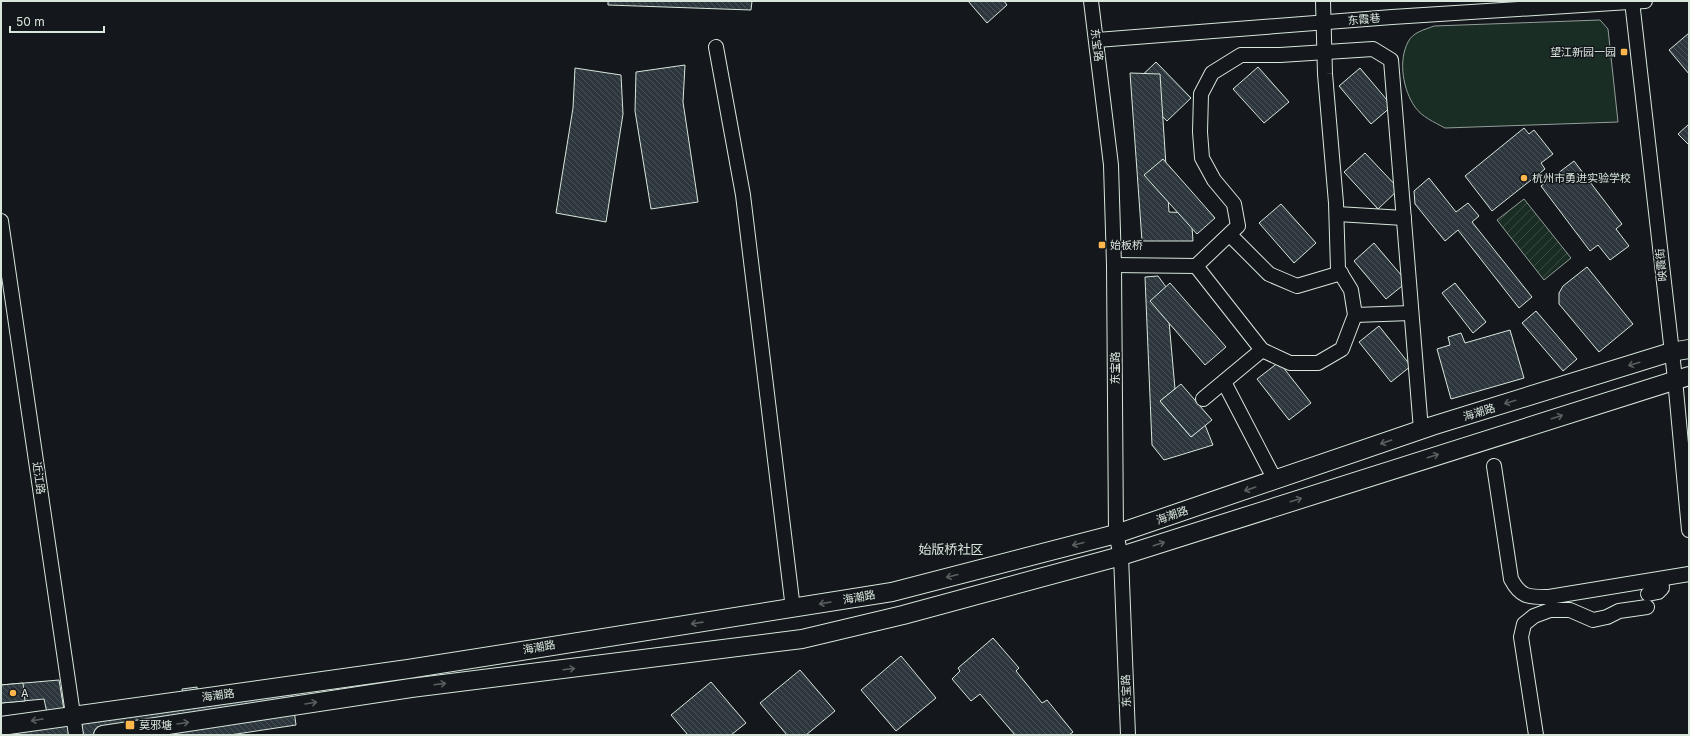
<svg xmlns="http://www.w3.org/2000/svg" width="1690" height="736" font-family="Inter,'Noto Sans SC',sans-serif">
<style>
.garden{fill:url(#garden-furrows);stroke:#939e99}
.pitch{fill:#1a2d24;stroke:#939e99}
.building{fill:url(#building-back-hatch);stroke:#d8e6dc}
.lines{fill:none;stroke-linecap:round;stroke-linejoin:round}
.minor-casing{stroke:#d8e6dc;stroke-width:16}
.major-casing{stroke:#d8e6dc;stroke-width:20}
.minor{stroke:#14181c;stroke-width:14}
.major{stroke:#14181c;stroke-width:18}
.oneway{stroke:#59605f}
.poi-dot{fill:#ffb74d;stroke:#14181c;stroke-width:1.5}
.labels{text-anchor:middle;stroke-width:3;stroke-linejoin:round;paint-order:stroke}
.street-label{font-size:11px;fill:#d8e6dc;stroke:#14181c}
.poi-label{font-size:11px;fill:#d8e6dc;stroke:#14181c;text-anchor:start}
.quarter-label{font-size:13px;fill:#d8e6dc;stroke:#14181c}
</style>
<defs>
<pattern id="garden-furrows" width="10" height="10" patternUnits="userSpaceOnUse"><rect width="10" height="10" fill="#1a2d24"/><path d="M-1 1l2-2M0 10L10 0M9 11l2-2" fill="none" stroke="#3b4b43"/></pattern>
<pattern id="building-back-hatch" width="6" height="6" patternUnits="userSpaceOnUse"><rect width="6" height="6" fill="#2c363c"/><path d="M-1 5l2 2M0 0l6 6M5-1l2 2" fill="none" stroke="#4a5358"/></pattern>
</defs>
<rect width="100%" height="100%" fill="#14181c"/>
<path class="garden" d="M 1524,199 L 1571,258 L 1544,280 L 1497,220 Z"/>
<path class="pitch" d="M 1600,20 L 1608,29 L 1618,122 L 1445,128 C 1434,122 1422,117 1415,107 C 1403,90 1398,61 1408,42 C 1413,32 1424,30 1434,26 Z"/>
<g class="building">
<path d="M 608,1 L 752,1 L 751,10 L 608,5 Z"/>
<path d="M 968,1 L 1004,1 L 1007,5 L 987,23 Z"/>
<path d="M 1689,33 L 1689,74 L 1669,50 Z"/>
<path d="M 1156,62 L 1191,98 L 1167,121 L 1132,85 Z"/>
<path d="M 685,65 L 683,102 L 698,202 L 651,209 L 635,111 L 636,72 Z"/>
<path d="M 1258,67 L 1289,102 L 1264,123 L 1233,89 Z"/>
<path d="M 575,68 L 621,75 L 623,114 L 606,222 L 556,213 L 573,108 Z"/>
<path d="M 1360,68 L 1392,106 L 1371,124 L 1339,86 Z"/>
<path d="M 1130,73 L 1160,74 L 1169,212 L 1191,213 L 1193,241 L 1142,241 Z"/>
<path d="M 1689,124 L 1689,145 L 1678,134 Z"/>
<path d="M 1524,128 L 1529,134 L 1534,130 L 1553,154 L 1541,163 L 1545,169 L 1492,211 L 1465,176 Z"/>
<path d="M 1365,153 L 1399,189 L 1378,209 L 1344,172 Z"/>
<path d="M 1163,159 L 1215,218 L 1197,234 L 1144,175 Z"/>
<path d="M 1574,161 L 1622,224 L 1616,229 L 1629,246 L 1610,260 L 1598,245 L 1590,251 L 1541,186 Z"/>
<path d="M 1429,178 L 1456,212 L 1468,203 L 1479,216 L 1472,222 L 1532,297 L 1519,308 L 1458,230 L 1445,241 L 1415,204 L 1414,191 Z"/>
<path d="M 1281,204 L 1316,243 L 1294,263 L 1259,223 Z"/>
<path d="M 1374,243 L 1407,282 L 1386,299 L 1354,261 Z"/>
<path d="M 1587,267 L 1633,324 L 1599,352 L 1559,304 L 1559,293 L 1563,286 Z"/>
<path d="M 1158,276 L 1166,287 L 1175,389 L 1160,401 L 1191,437 L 1205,425 L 1213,445 L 1164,460 L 1152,445 L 1145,277 Z"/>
<path d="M 1170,283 L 1226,347 L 1205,365 L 1150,301 Z"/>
<path d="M 1455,283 L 1486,322 L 1473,333 L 1442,293 Z"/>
<path d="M 1536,311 L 1577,359 L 1563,371 L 1522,323 Z"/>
<path d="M 1379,326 L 1411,366 L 1391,382 L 1359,342 Z"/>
<path d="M 1510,330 L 1524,378 L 1451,399 L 1437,349 L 1450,345 L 1448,337 L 1461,333 L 1465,343 Z"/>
<path d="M 1279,362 L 1311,403 L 1289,420 L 1257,379 Z"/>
<path d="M 1181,384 L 1212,420 L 1191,437 L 1160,401 Z"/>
<path d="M 993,638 L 1019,668 L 1016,671 L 1042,703 L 1047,700 L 1073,732 L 1069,735 L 1015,735 L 980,694 L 971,701 L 952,679 L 960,671 L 958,668 Z"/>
<path d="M 901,656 L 936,698 L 896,731 L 861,690 Z"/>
<path d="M 800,670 L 835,711 L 806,735 L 787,735 L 760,703 Z"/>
<path d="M 59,680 L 64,710 L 183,694 L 182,689 L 197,687 L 198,694 L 290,680 L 296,725 L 230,735 L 1,735 L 1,720 L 47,713 L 44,699 L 1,703 L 1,685 Z"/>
<path d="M 711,682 L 746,723 L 731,735 L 688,735 L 671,715 Z"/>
<path d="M 23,683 L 25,701 L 1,703 L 1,685 Z"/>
</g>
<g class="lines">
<defs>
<g id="minor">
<path d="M 1091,1 L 1111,165 L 1114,265 L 1116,534 L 1121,556 L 1128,735"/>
<path d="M 1632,1 L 1675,379 L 1689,530"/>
<path d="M 1097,40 L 1392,17 L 1645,1"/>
<path d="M 716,47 L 743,195 L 793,609"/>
<path d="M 1337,214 L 1404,218"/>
<path d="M 1,221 L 76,735"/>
<path d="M 1230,235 L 1269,274 L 1297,286 L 1341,273"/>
<path d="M 1114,265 L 1196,266 L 1262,350 L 1290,363 L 1318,363 L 1342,349 L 1355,315 L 1351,290 L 1338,269 L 1336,203 L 1325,74 L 1323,1"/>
<path d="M 1196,266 L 1238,226 L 1234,204 L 1214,180 L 1202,158 L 1200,132 L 1201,94 L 1212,73 L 1241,55 L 1280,55 L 1373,49 L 1391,60 L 1421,430"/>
<path d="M 1355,315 L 1411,313"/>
<path d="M 1224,382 L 1275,480"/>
<path d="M 1203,399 L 1262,350"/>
<path d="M 1494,466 L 1511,579 C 1521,598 1529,597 1549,597 L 1689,574"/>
<path d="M 1648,594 L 1658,592 L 1662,588 L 1661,579"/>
<path d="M 1536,735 L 1521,637 L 1524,624 L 1534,616 L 1550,610 L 1570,610 L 1593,620 L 1607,617 L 1619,611 L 1647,607"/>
</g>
<g id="major">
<path d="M 1,726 L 408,669 L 892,592 L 1116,534 L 1432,426 L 1671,352 L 1689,349"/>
<path d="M 103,735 L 411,688 L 802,639 L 903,615 L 1121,556 L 1689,376"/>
</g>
</defs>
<use href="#minor" class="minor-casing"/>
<use href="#major" class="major-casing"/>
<use href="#minor" class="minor"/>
<use href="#major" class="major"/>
</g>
<defs><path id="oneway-shaft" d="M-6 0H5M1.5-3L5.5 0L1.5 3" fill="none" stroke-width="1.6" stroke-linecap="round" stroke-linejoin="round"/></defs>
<g class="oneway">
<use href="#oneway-shaft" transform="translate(1634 364) rotate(163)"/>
<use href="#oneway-shaft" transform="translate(1510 402) rotate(163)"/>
<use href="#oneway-shaft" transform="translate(1557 417) rotate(-18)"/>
<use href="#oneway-shaft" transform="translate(1386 442) rotate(161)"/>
<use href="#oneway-shaft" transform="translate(1433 456) rotate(-18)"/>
<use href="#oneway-shaft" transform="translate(1250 489) rotate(161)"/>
<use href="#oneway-shaft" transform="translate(1296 500) rotate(-18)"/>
<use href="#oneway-shaft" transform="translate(1078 544) rotate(166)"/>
<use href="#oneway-shaft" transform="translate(1159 544) rotate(-18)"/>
<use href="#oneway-shaft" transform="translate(952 576) rotate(166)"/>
<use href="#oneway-shaft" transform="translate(825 603) rotate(170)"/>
<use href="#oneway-shaft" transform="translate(697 623) rotate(172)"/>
<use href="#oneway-shaft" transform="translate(569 669) rotate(-7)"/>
<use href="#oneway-shaft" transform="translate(440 684) rotate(-7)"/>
<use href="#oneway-shaft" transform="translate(311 703) rotate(-9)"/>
<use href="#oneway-shaft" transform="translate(37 720) rotate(171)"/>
<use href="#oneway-shaft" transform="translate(183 723) rotate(-9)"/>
</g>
<g class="poi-dot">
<rect x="1620" y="48" width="8" height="8" rx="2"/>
<circle cx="1524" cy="178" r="4"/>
<rect x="1098" y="241" width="8" height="8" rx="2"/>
<circle cx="13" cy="693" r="4"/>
<rect x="125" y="720" width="10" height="10" rx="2"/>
</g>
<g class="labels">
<g class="street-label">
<text transform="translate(1364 19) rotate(-5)" y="4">东霞巷</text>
<text transform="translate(1097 45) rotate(83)" y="4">东宝路</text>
<text transform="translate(1661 265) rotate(-96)" y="4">映霞街</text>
<text transform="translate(1115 368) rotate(-90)" y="4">东宝路</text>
<text transform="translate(1479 412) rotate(-17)" y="4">海潮路</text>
<text transform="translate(39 478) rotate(82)" y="4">近江路</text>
<text transform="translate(1172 515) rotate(-19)" y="4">海潮路</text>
<text transform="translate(859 597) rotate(-10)" y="4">海潮路</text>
<text transform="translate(539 647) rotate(-10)" y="4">海潮路</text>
<text transform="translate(1126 691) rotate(-92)" y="4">东宝路</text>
<text transform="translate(218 695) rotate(-8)" y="4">海潮路</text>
</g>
<g class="poi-label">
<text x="1616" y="56" text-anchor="end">望江新园一园</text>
<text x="1532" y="182">杭州市勇进实验学校</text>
<text x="1110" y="249">始板桥</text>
<text x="21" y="697">A</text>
<text x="139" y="729">莫邪塘</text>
</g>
<g class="quarter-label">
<text x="951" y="554">始版桥社区</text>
</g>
</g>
<rect width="1690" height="736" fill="none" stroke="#d8e6dc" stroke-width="4"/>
<path d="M10 26v6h94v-6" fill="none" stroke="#d8e6dc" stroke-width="2"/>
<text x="16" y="26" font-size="12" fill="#d8e6dc" stroke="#14181c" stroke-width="3" paint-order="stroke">50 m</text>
</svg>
